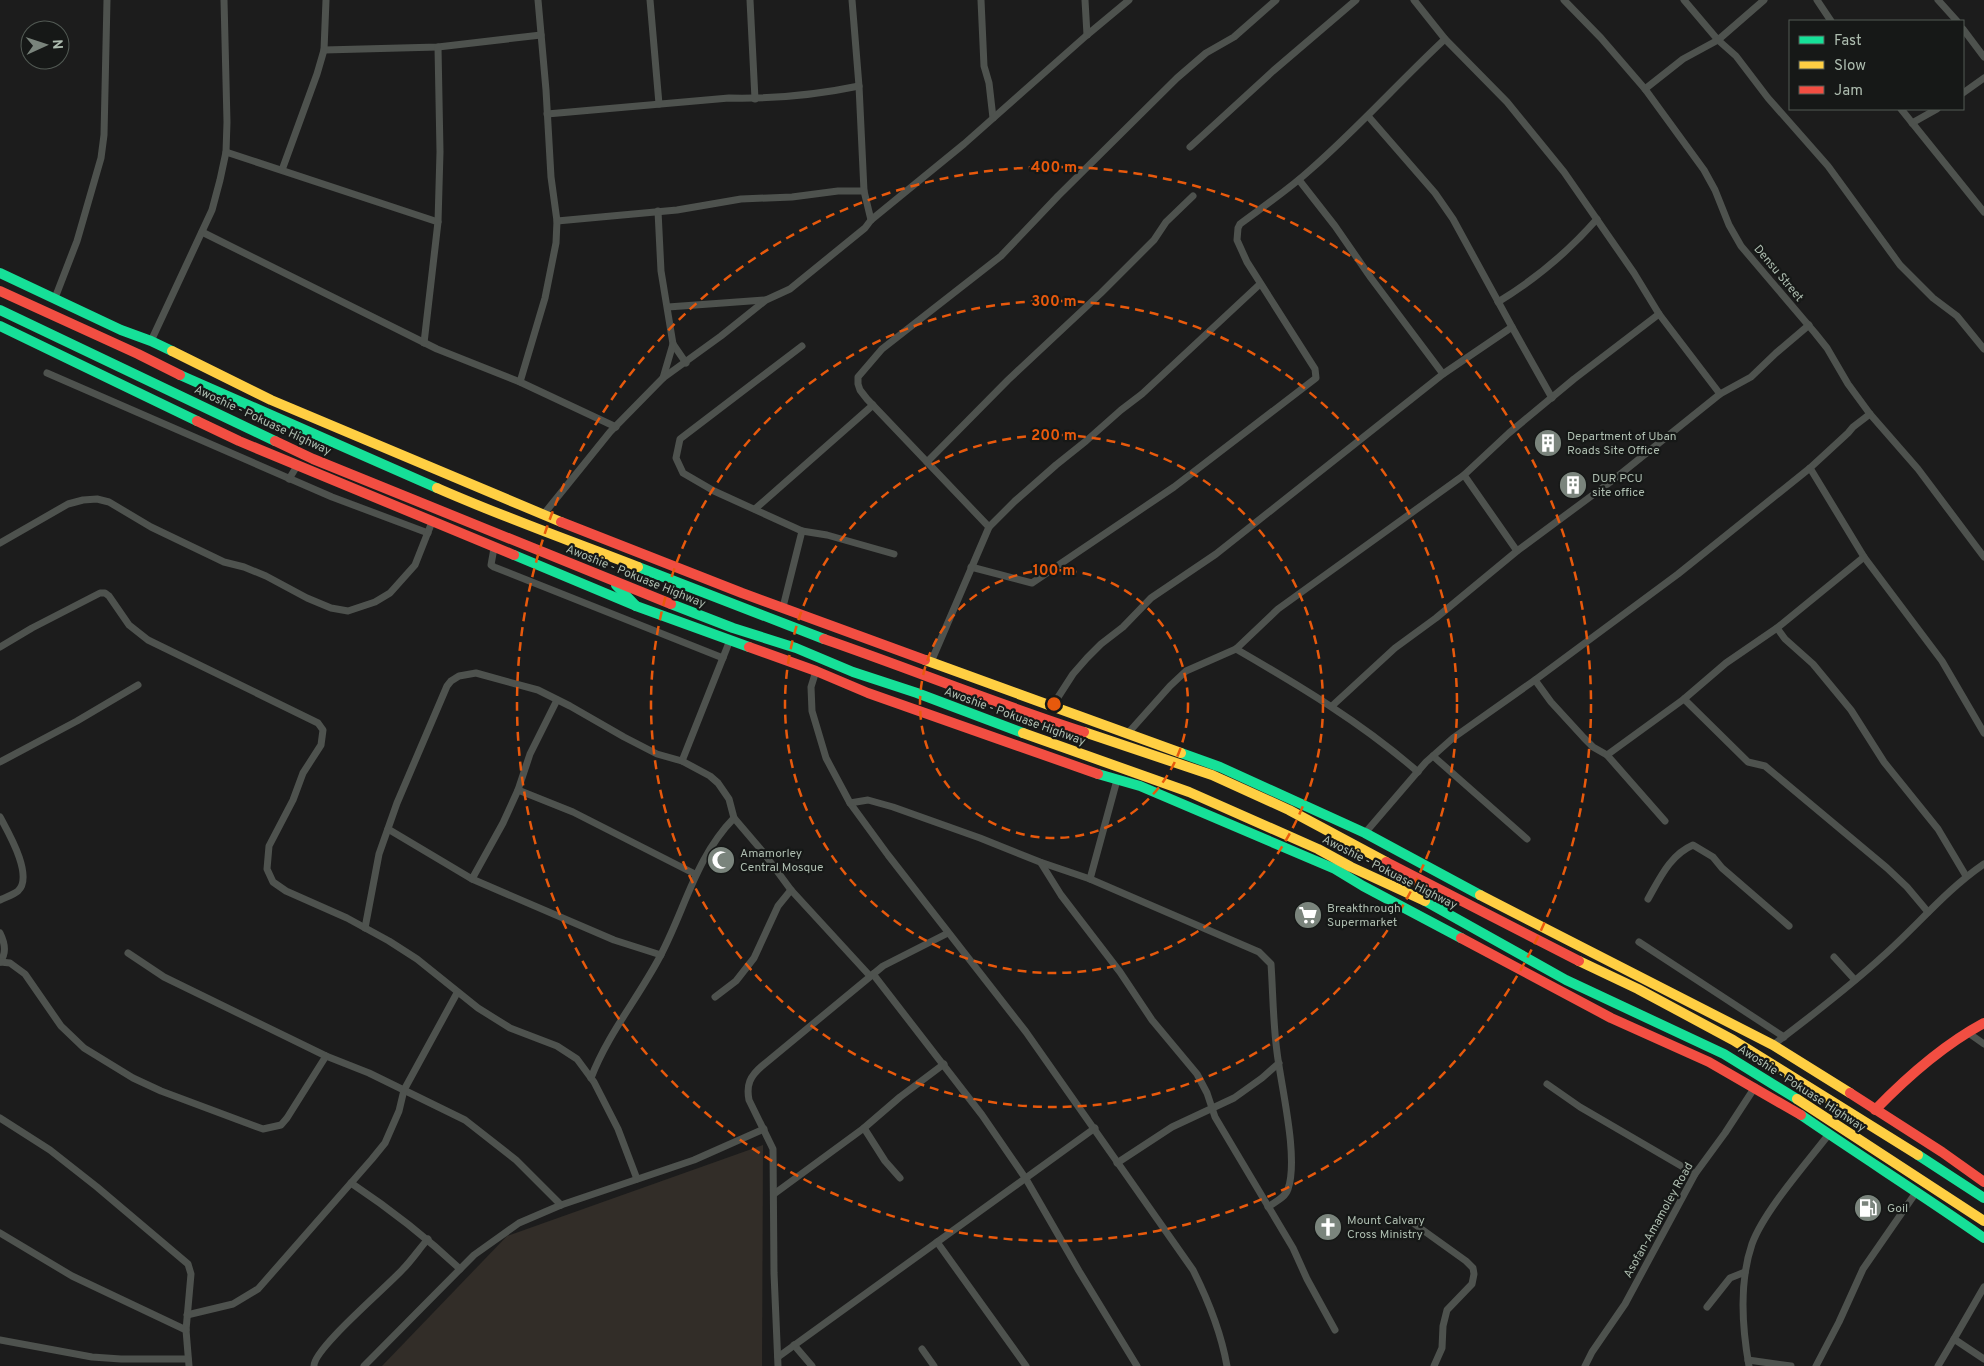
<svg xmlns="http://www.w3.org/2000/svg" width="1984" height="1366" font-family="Overpass,sans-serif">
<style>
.green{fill:#322d28}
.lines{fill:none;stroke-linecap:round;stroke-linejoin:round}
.street{stroke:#4e524e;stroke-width:7}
.fast{stroke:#16e098;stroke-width:10}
.slow{stroke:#ffcf43;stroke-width:10}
.jam{stroke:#f24e42;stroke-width:10}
.ring{fill:none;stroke:#e8590c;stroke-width:2.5;stroke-dasharray:9 6}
.labels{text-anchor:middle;stroke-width:4.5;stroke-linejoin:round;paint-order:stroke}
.street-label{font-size:12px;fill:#adbcaf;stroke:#161817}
.poi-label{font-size:12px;fill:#adbcaf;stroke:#161817;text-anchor:start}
.centre{fill:#e8590c;stroke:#161817;stroke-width:2.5}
.ring-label{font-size:15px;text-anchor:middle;font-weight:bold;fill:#e8590c;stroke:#161817;stroke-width:4.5;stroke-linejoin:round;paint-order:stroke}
</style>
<rect width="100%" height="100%" fill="#1c1c1c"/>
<path class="green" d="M 763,1145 L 762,1366 L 382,1366 L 507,1236 Z"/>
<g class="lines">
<g class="street">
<path d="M 650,0 L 659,104"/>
<path d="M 750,0 L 755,99"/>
<path d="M 852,0 L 859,86 L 864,191 L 871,220"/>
<path d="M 981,0 L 984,66 L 989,83 L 993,118"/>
<path d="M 1085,0 L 1087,35"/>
<path d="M 1414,0 L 1445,39 L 1507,102 L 1564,172 L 1634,273 L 1659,314 L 1720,394"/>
<path d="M 1564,0 L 1601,38 L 1645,89 L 1704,170 L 1715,190 L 1729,225 L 1741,246 L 1815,333 L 1827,348 L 1848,384 L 1870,414 L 1918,469 L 1984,557"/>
<path d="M 1684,0 L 1718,40 L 1736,56 L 1768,98 L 1828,166 L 1900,265 L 1933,298 L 1957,316 L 1984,349"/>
<path d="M 1817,0 L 1831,21"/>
<path d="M 1938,0 L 1957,21"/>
<path d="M 1963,29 L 1984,57"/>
<path d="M 324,50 L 438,47 L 541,35"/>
<path d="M 1645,89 L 1683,59 L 1718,40 L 1764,0"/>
<path d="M 1963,93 L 1984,78"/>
<path d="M 1901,109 L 1984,212"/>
<path d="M 547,114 L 729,98 C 773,99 816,95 859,86"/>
<path d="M 1368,116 L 1435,193 L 1453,219 L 1512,327 L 1552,398"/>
<path d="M 1912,123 L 1937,109"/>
<path d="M 1190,147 L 1273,71 L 1356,0"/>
<path d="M 226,152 L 438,222"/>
<path d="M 282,170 L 317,74 L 324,50 L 326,0"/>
<path d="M 1299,180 L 1335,226 L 1371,278 L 1443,374"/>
<path d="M 658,211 L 661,271 L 673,344 L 686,363"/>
<path d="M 557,221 L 677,210 L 741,199 L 792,197 L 838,191 L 864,191"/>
<path d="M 202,232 L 437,349 L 520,382 L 616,427"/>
<path d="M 55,298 L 77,241 L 101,158 L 104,135 L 107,0"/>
<path d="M 1498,302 C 1536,279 1567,253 1597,219"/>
<path d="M 668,307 L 765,300"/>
<path d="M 151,341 L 212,210 L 220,180 L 226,152 L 227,122 L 224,0"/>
<path d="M 424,343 L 438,222 L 440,152 L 438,47"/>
<path d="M 802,346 L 680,439 L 676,458 L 683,473 L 714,491 L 802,531 L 827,535 L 894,554"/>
<path d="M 47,373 L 332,497 L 428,533"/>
<path d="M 663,378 L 673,344"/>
<path d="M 520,382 L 545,298 L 556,243 L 557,221 L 551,177 L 546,90 L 538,0"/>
<path d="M 927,462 L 1008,380 L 1101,293 L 1154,240 L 1166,222 L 1193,196"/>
<path d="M 1810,468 L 1864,557 L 1942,661 L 1984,733"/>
<path d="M 1464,475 L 1517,551"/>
<path d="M 289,479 L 297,466"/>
<path d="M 755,509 L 873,405"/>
<path d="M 543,515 L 610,432 L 663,378 L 721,336 L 766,300 L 790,289 L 865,228 L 871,220 L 964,144 L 1087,35 L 1129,0"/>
<path d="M 989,527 L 867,399 L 860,390 L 858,384 L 858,377 L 882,349 L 1001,256 L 1058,196 L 1177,78 L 1206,53 L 1234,37 L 1276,0"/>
<path d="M 0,543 L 68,504 L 83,500 L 97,499 L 109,502 L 151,527 L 224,562 L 244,567 L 266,576 L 307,598 L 331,608 L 348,611 L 375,602 L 390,593 L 415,565 L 432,522"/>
<path d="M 494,548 L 491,565 L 494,567 L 723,658"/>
<path d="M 971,567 L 1032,583 L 1174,487 L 1316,378 L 1315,369 L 1247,262 L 1237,240 L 1238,228 L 1240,224 C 1264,206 1288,190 1310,170 C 1357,129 1399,82 1445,39"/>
<path d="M 783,607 L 802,531"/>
<path d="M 1777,628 L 1785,639 L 1813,664 L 1851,710 L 1884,762 L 1938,829 L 1966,876"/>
<path d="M 0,647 L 32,628 L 100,593 L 105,593 L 109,596 L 129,625 L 148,640 L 318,723 L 323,730 L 321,745 L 303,773 L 293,800 L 269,846 L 267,869 L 273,882 L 286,891 L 347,918 L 389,941 L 417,959 L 478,1008 L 510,1028 L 557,1046 L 577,1059 L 594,1082 L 618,1129 L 637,1179"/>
<path d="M 1236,649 C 1300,686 1362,723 1418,772"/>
<path d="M 931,662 L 989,527 L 1015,501 L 1056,465 L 1086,441 L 1121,410 L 1142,394 L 1260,284"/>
<path d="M 816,671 L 811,687 L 812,711 L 826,758 L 850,803 L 888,855 L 1026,1032 L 1193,1270 C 1209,1302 1221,1332 1227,1366"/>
<path d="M 1535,680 L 1551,702 L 1584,738 L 1593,747 L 1607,755 L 1665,821"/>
<path d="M 1684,699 L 1748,762 L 1765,766 L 1887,868 L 1907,887 L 1928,912"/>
<path d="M 1053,705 L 1073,674 L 1087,658 L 1101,644 L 1123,627 L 1151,598 L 1216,554 L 1443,374 L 1512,327"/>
<path d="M 1332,706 L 1395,648 L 1436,618 L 1517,551 L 1613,480 L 1720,394 L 1751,377 L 1776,353 L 1809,325"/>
<path d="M 1129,732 L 1170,686 L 1186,671 L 1236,649 L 1278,609 L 1464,475 L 1509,433 L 1574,379 L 1659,314"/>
<path d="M 1607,755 L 1684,699 L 1726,663 L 1777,628 L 1864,557"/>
<path d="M 1433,756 L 1527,839"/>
<path d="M 682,761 L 730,640"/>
<path d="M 0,762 L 77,721 L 138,685"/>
<path d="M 518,790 L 573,812 L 695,874"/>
<path d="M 850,803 L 868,800 L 893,807 L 980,838 L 1040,862 L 1090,879 L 1259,952 L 1271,964 C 1273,993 1273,1023 1277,1052 C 1281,1086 1299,1158 1288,1189 C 1285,1198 1275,1202 1268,1207"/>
<path d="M 0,817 C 8,832 34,876 18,891 C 13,895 6,897 0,900"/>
<path d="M 388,829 L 472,879 L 614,940 L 661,955"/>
<path d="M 1365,833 L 1426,762 L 1453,738 L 1535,680 L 1678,574 L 1810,468 L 1848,433 L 1853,427 L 1870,414"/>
<path d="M 1041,863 L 1061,895 L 1120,972 L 1152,1020 L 1197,1074 L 1207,1093 L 1215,1117 L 1293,1248 L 1307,1279 L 1335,1330"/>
<path d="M 472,879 L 503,823 L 518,790 L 530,754 L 557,700"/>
<path d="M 1090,879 L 1117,780"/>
<path d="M 1648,899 C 1660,878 1670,855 1693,845 L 1713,857 L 1722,868 L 1789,926"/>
<path d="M 365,928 L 379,854 L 397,803 L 447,686 L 451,681 L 459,676 L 476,673 L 538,690 L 570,706 L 624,737 L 657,754 L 682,761 L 710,776 L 718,783 L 729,799 L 734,818 L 763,852 L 791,890 L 870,976"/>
<path d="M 0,933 C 5,943 7,953 0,962"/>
<path d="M 1639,942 L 1784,1037"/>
<path d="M 128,953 L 164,977 L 326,1056 L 369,1073 L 465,1120 L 516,1160 L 561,1205"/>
<path d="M 1834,957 L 1855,980"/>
<path d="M 0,962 L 10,963 L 25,974 L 61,1026 L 84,1048 L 133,1078 L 161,1091 L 263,1129 L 281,1125 L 287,1118 L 326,1056"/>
<path d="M 873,974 L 982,1115 L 1026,1179 L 1079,1271 L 1137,1366"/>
<path d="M 715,997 L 736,981 L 754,958 L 778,906 L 791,890"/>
<path d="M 1967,1032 L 1984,1044"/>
<path d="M 1773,1045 C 1810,1017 1848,988 1883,956 C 1917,926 1946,890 1984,864"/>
<path d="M 591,1078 C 607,1036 635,1002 657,962 C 684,914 694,859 734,818"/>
<path d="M 1547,1084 L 1580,1107 L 1695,1174"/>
<path d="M 0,1118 L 50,1150 L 97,1187 L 188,1264 L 191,1274 L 186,1330 L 189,1366"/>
<path d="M 864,1128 L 885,1161 L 900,1178"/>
<path d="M 1117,1163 L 1172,1127 L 1234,1098 L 1262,1078 L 1279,1063"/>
<path d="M 351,1183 C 390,1209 426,1237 460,1269"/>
<path d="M 774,1194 L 864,1128 L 900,1097 L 944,1064"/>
<path d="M 1413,1223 L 1466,1261 L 1473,1268 L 1474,1274 L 1472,1284 L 1447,1310 L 1443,1326 L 1442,1348 L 1434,1366"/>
<path d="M 0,1233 L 72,1276 L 186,1330"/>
<path d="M 937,1242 L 1026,1366"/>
<path d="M 1984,1287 L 1954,1339 L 1984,1359"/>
<path d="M 1707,1307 L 1730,1278 L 1745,1272"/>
<path d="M 187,1315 L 233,1304 L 258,1289 L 372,1159 L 385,1143 L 399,1111 L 404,1090 L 457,993"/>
<path d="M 0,1340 L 92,1357 L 121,1359 L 188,1359"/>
<path d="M 794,1345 L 812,1366"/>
<path d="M 922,1349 L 934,1366"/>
<path d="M 778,1357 L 1095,1128"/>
<path d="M 1748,1360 L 1791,1366"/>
<path d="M 314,1366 C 313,1349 388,1286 403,1269 C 412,1260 419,1249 428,1239"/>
<path d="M 364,1366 L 474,1255 L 519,1223 L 561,1205 L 694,1160 L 764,1129"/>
<path d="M 778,1366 L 774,1273 L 773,1149 L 749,1100 C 746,1085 750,1076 762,1066 L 883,966 L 948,933"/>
<path d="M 1585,1366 L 1592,1352 L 1625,1304 L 1695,1174 L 1725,1133 L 1755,1087"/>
<path d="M 1749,1366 C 1742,1327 1739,1282 1752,1244 C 1764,1211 1806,1164 1829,1134"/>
<path d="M 1816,1366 L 1839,1322 L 1863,1269 L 1917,1191"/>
<path d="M 1938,1366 L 1954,1339"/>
</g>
<g class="fast">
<path d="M 0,273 L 121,330 L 151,341 L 172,351"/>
<path d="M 0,310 L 275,441"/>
<path d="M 0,326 L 197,421"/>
<path d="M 180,375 L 437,488"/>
<path d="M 514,555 L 636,606 L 749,647"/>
<path d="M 638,567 L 824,639"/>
<path d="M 616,585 L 636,606"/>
<path d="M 671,604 L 733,628 L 796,648 L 853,672 L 917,693 L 1023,733"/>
<path d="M 1181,753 L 1220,767 L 1365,833 L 1480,895"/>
<path d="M 1098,774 L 1140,786 L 1335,869 L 1363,886 L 1461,938"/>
<path d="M 1425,901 L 1566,980 L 1724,1054 L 1797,1099"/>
<path d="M 1801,1115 C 1862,1157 1924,1196 1984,1238"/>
<path d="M 1918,1155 L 1984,1198"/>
</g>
<g class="slow">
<path d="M 172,351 L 271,400 L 561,522"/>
<path d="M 437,488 C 503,517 571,541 638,567"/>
<path d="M 925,660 L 1181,753"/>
<path d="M 1084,732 L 1212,775 L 1289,810 L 1386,862"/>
<path d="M 1023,733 L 1189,792 L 1318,849 L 1351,867 L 1425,901"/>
<path d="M 1480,895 L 1773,1045 L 1850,1093"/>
<path d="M 1579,961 L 1638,989 L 1733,1040 L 1918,1155"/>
<path d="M 1797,1099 L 1984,1221"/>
</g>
<g class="jam">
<path d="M 0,291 L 138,354 L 180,375"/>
<path d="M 197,421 L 239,441 L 514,555"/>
<path d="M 275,441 L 313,459 L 671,604"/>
<path d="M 561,522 L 742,593 L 925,660"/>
<path d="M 824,639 C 911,669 997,704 1084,732"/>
<path d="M 749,647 L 816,671 L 868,693 L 1098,774"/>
<path d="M 1386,862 L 1579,961"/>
<path d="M 1461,938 L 1611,1018 L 1709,1062 L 1801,1115"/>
<path d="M 1850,1093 L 1942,1152 L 1984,1182"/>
<path d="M 1875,1110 C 1907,1077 1943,1045 1984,1023"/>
</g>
</g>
<g class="ring">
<circle cx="1054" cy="704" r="134"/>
<circle cx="1054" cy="704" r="269"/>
<circle cx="1054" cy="704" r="403"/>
<circle cx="1054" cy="704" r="537"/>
</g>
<defs>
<symbol id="building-disc" viewBox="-11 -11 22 22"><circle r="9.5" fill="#7a847c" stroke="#161817"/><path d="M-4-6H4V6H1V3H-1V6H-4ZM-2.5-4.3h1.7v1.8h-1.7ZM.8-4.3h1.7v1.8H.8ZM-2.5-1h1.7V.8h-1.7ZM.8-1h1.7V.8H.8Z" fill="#fff"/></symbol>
<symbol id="mosque-disc" viewBox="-11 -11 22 22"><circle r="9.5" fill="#7a847c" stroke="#161817"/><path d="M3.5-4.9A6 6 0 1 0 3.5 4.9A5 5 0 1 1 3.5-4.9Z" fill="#fff"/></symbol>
<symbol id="supermarket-disc" viewBox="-11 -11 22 22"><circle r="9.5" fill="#7a847c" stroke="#161817"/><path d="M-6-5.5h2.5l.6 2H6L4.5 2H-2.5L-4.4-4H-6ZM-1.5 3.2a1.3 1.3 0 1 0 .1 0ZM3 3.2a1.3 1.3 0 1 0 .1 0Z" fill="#fff"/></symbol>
<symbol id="fuel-disc" viewBox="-11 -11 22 22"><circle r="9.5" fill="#7a847c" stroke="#161817"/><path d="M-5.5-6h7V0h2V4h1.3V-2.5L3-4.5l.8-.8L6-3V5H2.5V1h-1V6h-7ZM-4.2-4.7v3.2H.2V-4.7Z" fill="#fff"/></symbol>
<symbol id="church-disc" viewBox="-11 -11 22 22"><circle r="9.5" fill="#7a847c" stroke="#161817"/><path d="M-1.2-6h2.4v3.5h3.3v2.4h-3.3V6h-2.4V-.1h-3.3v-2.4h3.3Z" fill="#fff"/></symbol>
</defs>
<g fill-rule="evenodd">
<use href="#building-disc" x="1532" y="427" width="32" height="32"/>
<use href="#building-disc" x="1557" y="469" width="32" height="32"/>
<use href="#mosque-disc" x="705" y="844" width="32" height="32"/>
<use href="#supermarket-disc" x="1292" y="899" width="32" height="32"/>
<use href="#fuel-disc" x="1852" y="1192" width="32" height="32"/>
<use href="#church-disc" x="1312" y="1211" width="32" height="32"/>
</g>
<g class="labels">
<g class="street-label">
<text transform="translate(1779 273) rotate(50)" y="4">Densu Street</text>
<text transform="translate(263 420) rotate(25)" y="4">Awoshie - Pokuase Highway</text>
<text transform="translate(636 576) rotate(22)" y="4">Awoshie - Pokuase Highway</text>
<text transform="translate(1015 716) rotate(20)" y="4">Awoshie - Pokuase Highway</text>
<text transform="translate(1390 872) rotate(27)" y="4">Awoshie - Pokuase Highway</text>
<text transform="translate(1802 1088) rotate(33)" y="4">Awoshie - Pokuase Highway</text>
<text transform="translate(1658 1220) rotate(-61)" y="4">Asofan-Amamoley Road</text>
</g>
<g class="poi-label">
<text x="1567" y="440">Department of Uban<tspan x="1567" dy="14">Roads Site Office</tspan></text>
<text x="1592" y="482">DUR PCU<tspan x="1592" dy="14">site office</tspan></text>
<text x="740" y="857">Amamorley<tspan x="740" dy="14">Central Mosque</tspan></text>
<text x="1327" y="912">Breakthrough<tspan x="1327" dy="14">Supermarket</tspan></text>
<text x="1887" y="1212">Goil</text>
<text x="1347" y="1224">Mount Calvary<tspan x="1347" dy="14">Cross Ministry</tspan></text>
</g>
</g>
<circle cx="1054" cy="704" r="8" class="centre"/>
<g class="ring-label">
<text x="1054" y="172">400 m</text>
<text x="1054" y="306">300 m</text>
<text x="1054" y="440">200 m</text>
<text x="1054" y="575">100 m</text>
</g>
<rect x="1789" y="20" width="175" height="90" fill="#161817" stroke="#525a54"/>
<rect x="1799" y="36" width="25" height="8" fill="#16e098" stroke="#525a54"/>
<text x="1834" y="45" font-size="15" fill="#adbcaf">Fast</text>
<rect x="1799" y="61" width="25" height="8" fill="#ffcf43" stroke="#525a54"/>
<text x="1834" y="70" font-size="15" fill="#adbcaf">Slow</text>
<rect x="1799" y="86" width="25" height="8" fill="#f24e42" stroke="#525a54"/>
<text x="1834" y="95" font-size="15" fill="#adbcaf">Jam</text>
<g transform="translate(45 45) rotate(87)"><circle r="24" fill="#161817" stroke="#525a54"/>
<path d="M0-4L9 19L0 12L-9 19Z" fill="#7a847c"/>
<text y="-8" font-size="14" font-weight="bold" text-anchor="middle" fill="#adbcaf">N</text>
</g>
</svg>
